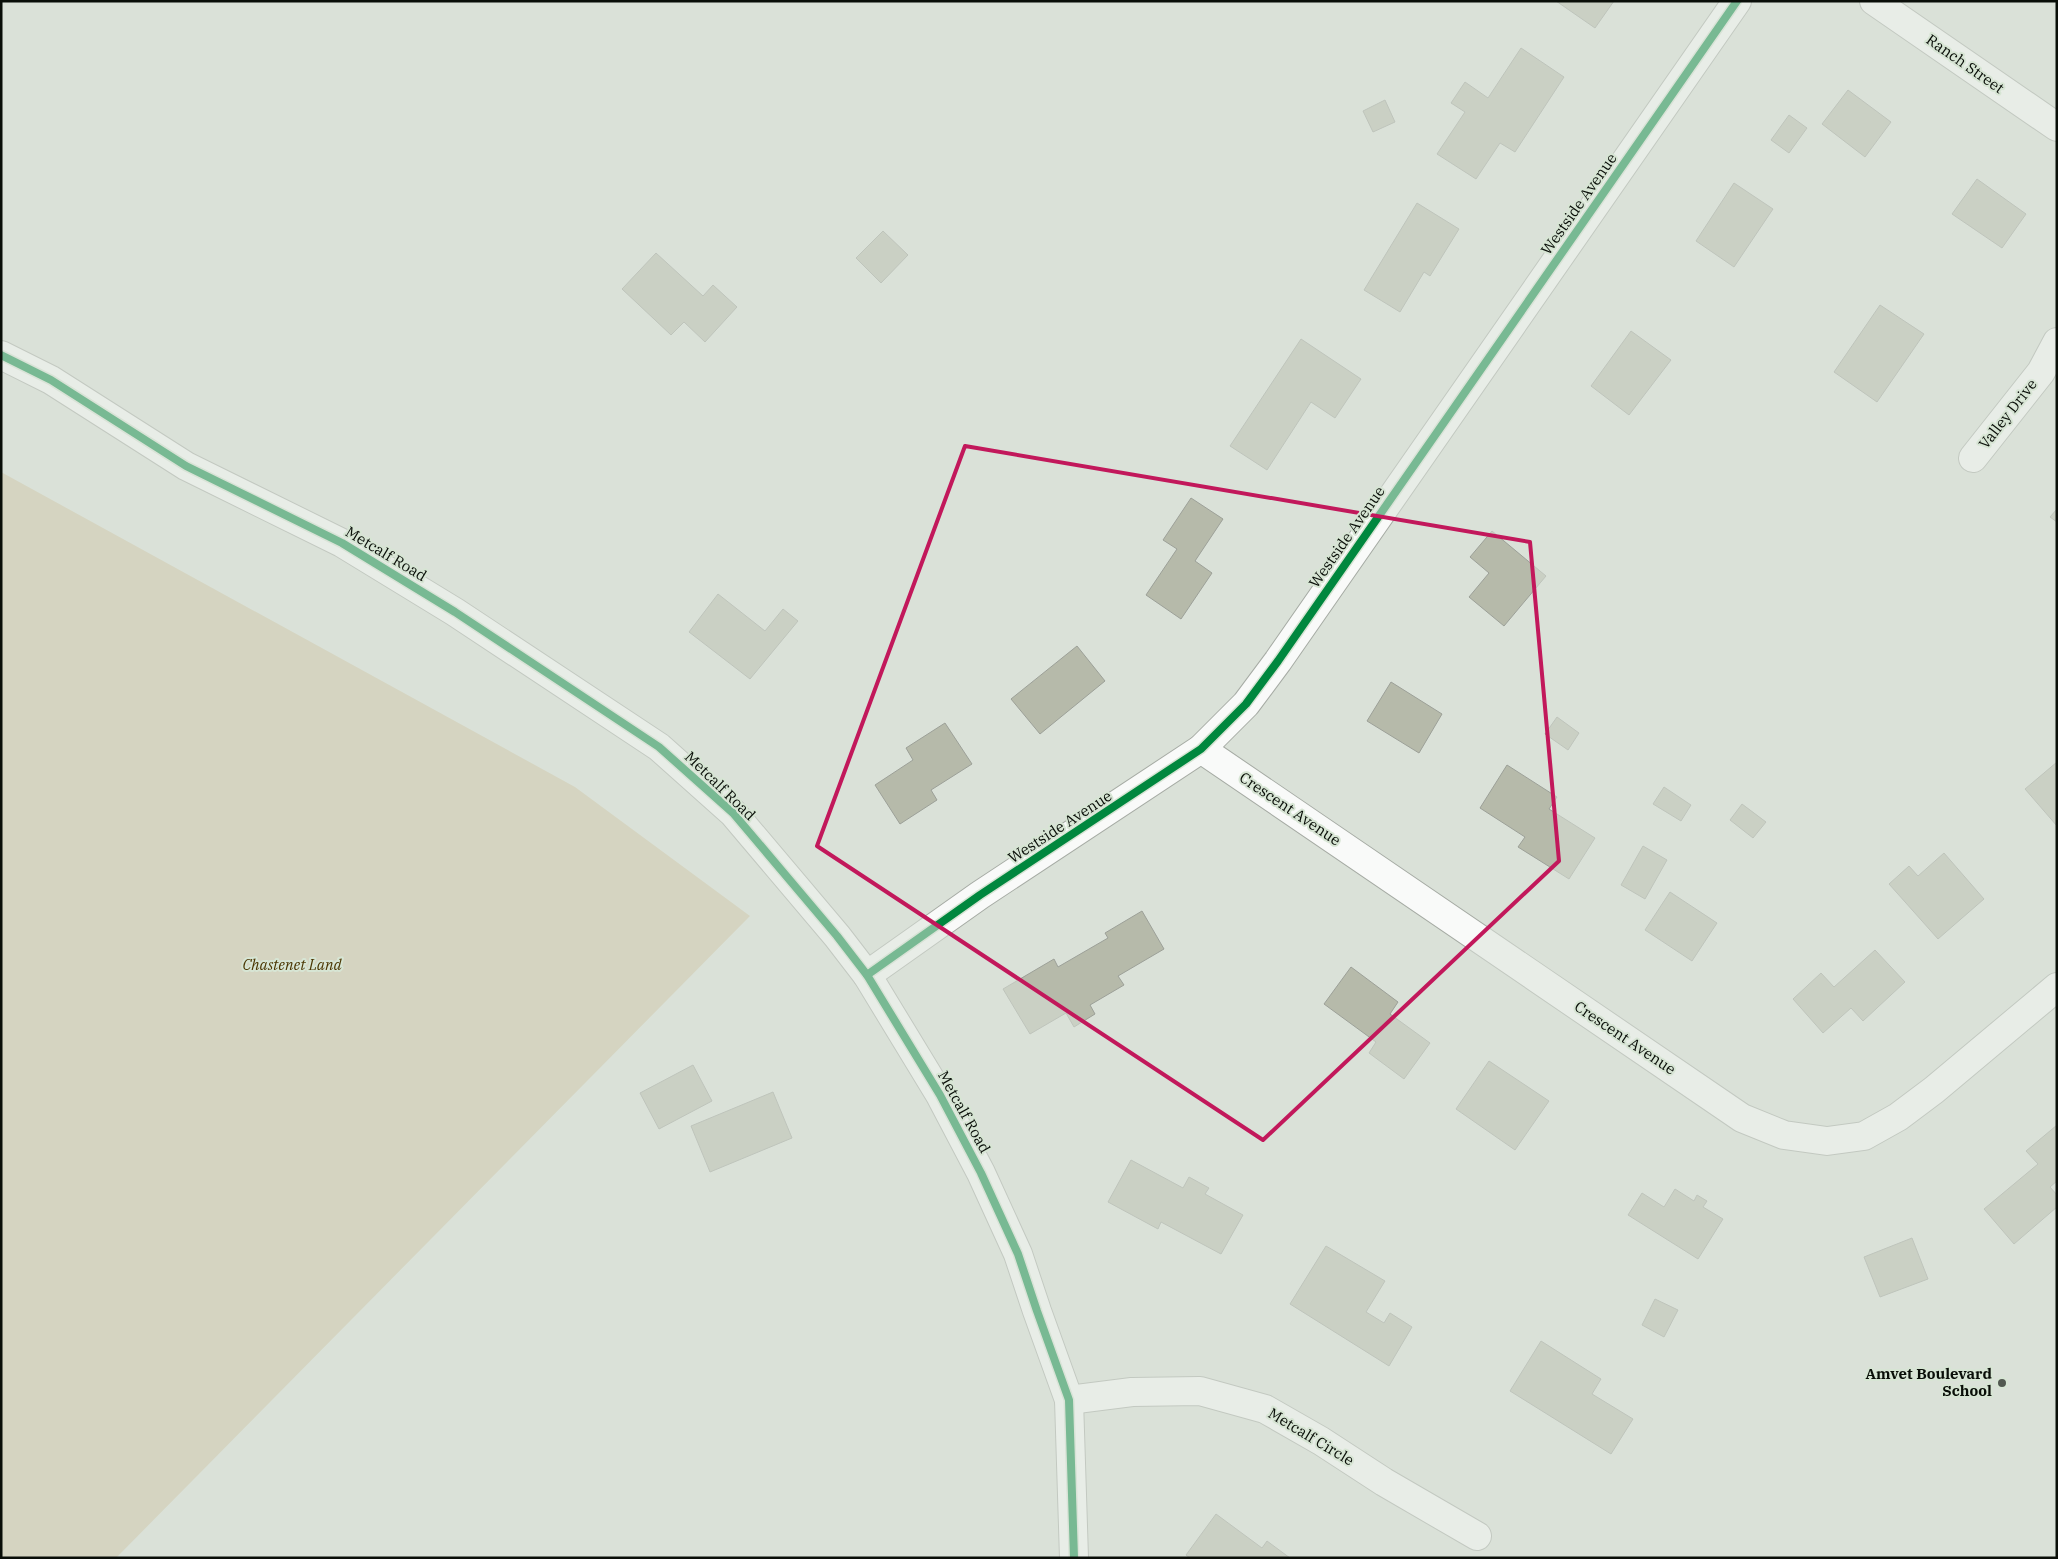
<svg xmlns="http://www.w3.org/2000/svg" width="2058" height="1559" font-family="'IBM Plex Serif',serif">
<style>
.green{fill:#cec4a5}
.building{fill:#b6baaa;stroke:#9ca098}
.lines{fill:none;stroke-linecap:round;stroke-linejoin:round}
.minor-casing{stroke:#a6aba4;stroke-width:30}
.tertiary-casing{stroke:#a6aba4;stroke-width:30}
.minor{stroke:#f9faf9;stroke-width:28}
.tertiary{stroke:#f9faf9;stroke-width:28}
.cycleway-casing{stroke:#d7e5d4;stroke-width:11}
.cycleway{stroke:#00873e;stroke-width:8}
.marked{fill:none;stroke:#c2185b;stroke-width:4;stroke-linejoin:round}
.poi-dot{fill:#525851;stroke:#d7e5d4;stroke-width:2}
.labels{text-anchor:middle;stroke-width:4;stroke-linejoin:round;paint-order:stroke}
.street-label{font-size:15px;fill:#090e08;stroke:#d7e5d4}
.park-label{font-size:15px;font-style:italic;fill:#4b3703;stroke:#d7e5d4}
.poi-label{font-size:15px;font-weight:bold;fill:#090e08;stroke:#d7e5d4;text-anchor:end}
</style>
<rect width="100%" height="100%" fill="#dae1d8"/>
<path class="green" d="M 1,472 L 575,787 L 750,916 L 116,1558 L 1,1558 Z"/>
<g class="building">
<path d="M 1556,1 L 1614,1 L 1595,28 Z"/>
<path d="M 1521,48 L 1564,77 L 1515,152 L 1500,143 L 1476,179 L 1437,154 L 1465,112 L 1451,103 L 1465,82 L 1488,98 Z"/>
<path d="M 1848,90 L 1891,122 L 1865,157 L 1822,124 Z"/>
<path d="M 1385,100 L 1395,122 L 1373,132 L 1363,111 Z"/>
<path d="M 1789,115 L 1807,128 L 1789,153 L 1771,140 Z"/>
<path d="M 1977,179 L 2026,214 L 2002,248 L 1952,214 Z"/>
<path d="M 1734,183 L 1773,209 L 1734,267 L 1696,241 Z"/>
<path d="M 1417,203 L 1459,229 L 1430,276 L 1424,272 L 1400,312 L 1364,290 Z"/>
<path d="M 883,231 L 908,255 L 881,283 L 856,258 Z"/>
<path d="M 656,253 L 703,296 L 713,285 L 737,307 L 705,342 L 684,322 L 671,335 L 622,289 Z"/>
<path d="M 1880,305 L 1924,334 L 1877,402 L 1834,372 Z"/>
<path d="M 1631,331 L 1671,360 L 1629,415 L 1591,386 Z"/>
<path d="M 1301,339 L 1361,379 L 1335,418 L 1311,402 L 1267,470 L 1230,446 Z"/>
<path d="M 1191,498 L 1223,519 L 1195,561 L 1212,573 L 1181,619 L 1146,595 L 1177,549 L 1163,540 Z"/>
<path d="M 2057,509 L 2057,522 L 2050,517 Z"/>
<path d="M 1492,531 L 1546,576 L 1504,626 L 1469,597 L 1489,573 L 1470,557 Z"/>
<path d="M 718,594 L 765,631 L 783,609 L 798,621 L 750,679 L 689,632 Z"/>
<path d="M 1077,646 L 1105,681 L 1040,734 L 1011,699 Z"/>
<path d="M 1391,682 L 1442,714 L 1419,753 L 1367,721 Z"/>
<path d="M 1557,717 L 1579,733 L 1568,750 L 1545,734 Z"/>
<path d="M 945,723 L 972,764 L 931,790 L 937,800 L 900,824 L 875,785 L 913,760 L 906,748 Z"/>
<path d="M 2057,762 L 2057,826 L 2025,789 Z"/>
<path d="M 1507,765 L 1557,797 L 1549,809 L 1595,838 L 1569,879 L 1518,847 L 1525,837 L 1480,808 Z"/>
<path d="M 1664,787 L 1691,805 L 1681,821 L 1653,804 Z"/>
<path d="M 1742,804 L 1766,822 L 1753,838 L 1730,820 Z"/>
<path d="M 1643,846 L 1667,860 L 1645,899 L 1621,885 Z"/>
<path d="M 1944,853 L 1984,899 L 1938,939 L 1889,884 L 1909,866 L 1918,876 Z"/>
<path d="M 1670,892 L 1717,923 L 1692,961 L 1645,930 Z"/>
<path d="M 1142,911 L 1164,949 L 1118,976 L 1124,985 L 1090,1005 L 1095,1014 L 1074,1027 L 1066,1013 L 1030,1034 L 1003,989 L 1054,959 L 1058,967 L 1108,938 L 1105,933 Z"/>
<path d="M 1875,950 L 1905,982 L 1863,1021 L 1851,1008 L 1823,1033 L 1793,999 L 1821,973 L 1834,987 Z"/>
<path d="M 1351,967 L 1398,1002 L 1390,1014 L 1430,1043 L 1404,1079 L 1369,1053 L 1376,1042 L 1324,1004 Z"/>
<path d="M 1489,1061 L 1549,1101 L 1515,1150 L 1456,1109 Z"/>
<path d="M 693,1065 L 712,1101 L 659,1129 L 640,1093 Z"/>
<path d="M 773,1092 L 792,1138 L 710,1172 L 691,1126 Z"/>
<path d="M 2057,1125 L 2057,1181 L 2050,1187 L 2057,1195 L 2057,1207 L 2014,1244 L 1984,1209 L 2038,1164 L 2026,1151 Z"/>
<path d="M 1131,1160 L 1183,1188 L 1189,1177 L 1209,1188 L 1205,1194 L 1243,1215 L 1221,1254 L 1161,1222 L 1158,1229 L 1108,1202 Z"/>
<path d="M 1675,1189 L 1694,1201 L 1697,1195 L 1707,1201 L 1703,1207 L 1723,1219 L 1698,1259 L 1628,1215 L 1642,1193 L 1664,1207 Z"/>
<path d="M 1912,1238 L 1928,1279 L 1880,1297 L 1864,1257 Z"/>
<path d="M 1326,1246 L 1385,1281 L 1366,1312 L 1384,1323 L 1390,1313 L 1412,1327 L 1389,1366 L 1290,1304 Z"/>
<path d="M 1655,1299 L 1678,1310 L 1664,1337 L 1642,1325 Z"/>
<path d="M 1541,1341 L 1601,1379 L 1592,1394 L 1633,1419 L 1611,1454 L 1510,1391 Z"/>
<path d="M 1216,1514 L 1262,1548 L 1267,1541 L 1290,1558 L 1190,1558 L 1186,1555 Z"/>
</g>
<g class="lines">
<defs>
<g id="minor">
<path d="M 1874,1 L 2057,127"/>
<path d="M 1973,458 L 2041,372 L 2057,342"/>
<path d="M 1201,749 L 1742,1118 L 1784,1135 L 1827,1141 L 1864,1136 L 1898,1117 L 1934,1090 L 2057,987"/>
<path d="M 867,975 L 980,895 L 1201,749 L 1246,704 L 1278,661 L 1737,1"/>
<path d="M 1069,1400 L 1132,1392 L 1200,1391 L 1265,1409 L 1321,1441 L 1384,1482 L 1477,1536"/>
</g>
<path id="tertiary" d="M 1,355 L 51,380 L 186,466 L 342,543 L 455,612 L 659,747 L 733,813 L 837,936 L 867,975 L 940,1095 L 981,1173 L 1018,1254 L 1037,1311 L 1069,1400 L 1074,1558"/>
</defs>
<use href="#minor" class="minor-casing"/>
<use href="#tertiary" class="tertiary-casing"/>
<use href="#minor" class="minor"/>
<use href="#tertiary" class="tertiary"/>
<defs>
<g id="cycleway">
<path d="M 1,355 L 51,380 L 186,466 L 342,543 L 455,612 L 659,747 L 733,813 L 837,936 L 867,975 L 940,1095 L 981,1173 L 1018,1254 L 1037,1311 L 1069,1400 L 1074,1558"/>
<path d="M 867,975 L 980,895 L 1201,749 L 1246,704 L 1278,661 L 1737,1"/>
</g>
</defs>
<use href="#cycleway" class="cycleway-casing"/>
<use href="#cycleway" class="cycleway"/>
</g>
<path d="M0 0H2058V1559H0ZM 965,446 L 1530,542 L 1559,861 L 1263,1140 L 817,846 Z" fill="#dae1d8" fill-opacity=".55" fill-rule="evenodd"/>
<path class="marked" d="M 965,446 L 1530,542 L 1559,861 L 1263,1140 L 817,846 Z"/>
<circle class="poi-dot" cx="2002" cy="1383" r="5"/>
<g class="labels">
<g class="street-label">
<text transform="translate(1965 64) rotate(35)" y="5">Ranch Street</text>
<text transform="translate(1579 204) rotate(-55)" y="5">Westside Avenue</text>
<text transform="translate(2008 414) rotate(-52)" y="5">Valley Drive</text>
<text transform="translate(1347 537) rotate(-55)" y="5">Westside Avenue</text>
<text transform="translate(386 554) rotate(31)" y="5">Metcalf Road</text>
<text transform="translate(720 786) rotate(44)" y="5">Metcalf Road</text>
<text transform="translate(1290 809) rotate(34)" y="5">Crescent Avenue</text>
<text transform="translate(1060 827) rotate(-33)" y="5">Westside Avenue</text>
<text transform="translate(1625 1038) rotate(34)" y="5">Crescent Avenue</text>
<text transform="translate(964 1112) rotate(61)" y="5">Metcalf Road</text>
<text transform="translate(1311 1437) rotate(31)" y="5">Metcalf Circle</text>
</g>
<g class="park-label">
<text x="292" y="970">Chastenet Land</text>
</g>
<g class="poi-label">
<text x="1992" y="1379">Amvet Boulevard<tspan x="1992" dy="17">School</tspan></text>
</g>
</g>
<rect width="2058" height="1559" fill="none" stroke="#090e08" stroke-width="5"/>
</svg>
